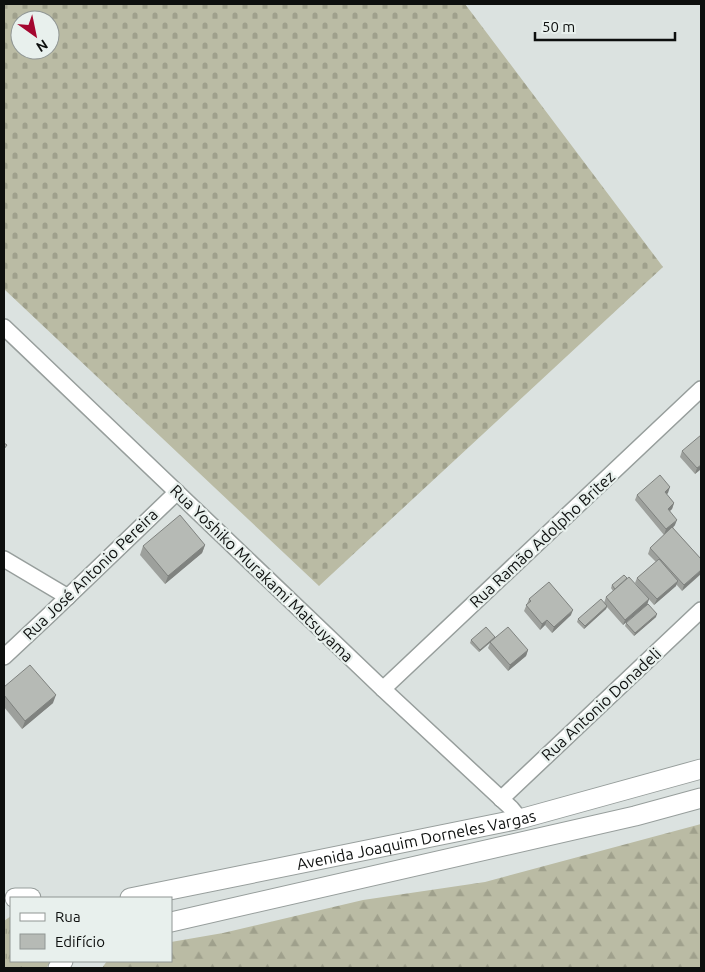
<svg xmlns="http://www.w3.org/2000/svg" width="705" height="972" font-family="Ubuntu,sans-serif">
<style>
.grass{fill:url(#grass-tufts)}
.forest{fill:url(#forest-firs)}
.cemetery{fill:url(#cemetery-stones);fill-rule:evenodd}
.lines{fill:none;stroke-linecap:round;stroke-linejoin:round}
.minor-casing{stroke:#979e9c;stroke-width:18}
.tertiary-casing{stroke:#979e9c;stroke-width:21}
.minor{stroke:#fff;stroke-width:15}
.tertiary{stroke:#fff;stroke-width:19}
.wall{fill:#9da09c}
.shaded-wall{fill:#7f827f}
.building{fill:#b6bab5;stroke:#7f827f}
.labels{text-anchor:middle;stroke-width:4.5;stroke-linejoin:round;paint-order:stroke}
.street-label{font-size:16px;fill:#0d0f0e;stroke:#e8f0ed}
</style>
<defs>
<pattern id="grass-tufts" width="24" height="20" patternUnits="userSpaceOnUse" patternTransform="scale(1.25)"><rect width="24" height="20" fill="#babba4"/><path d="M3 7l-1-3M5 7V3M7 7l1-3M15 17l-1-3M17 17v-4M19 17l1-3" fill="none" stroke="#9fa08c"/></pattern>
<pattern id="forest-firs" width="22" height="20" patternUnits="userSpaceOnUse" patternTransform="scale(1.25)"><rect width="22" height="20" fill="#babba4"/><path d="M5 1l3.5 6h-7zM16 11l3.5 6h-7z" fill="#9fa08c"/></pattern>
<pattern id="cemetery-stones" width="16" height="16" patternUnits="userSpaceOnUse" patternTransform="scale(1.25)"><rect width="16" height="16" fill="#babba4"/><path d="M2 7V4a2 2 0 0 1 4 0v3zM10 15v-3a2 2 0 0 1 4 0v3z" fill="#9fa08c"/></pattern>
</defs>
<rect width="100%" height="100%" fill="#dbe2e0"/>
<path class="grass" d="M 11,916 L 11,961 L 52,961 L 46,968 L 4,968 L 4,921 Z"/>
<path class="forest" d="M 701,824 L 701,968 L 102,968 L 107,961 L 171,961 L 171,942 L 223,933 L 363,900 L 485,882 Z"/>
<path class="cemetery" d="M 4,4 L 465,4 L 663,267 L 319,586 L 4,289 ZM 20,20 L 50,20 L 50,50 L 20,50 Z"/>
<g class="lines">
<defs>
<g id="minor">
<path d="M 4,327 L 383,689 L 511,808 L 520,819"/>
<path d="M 4,559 L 68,597"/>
<path d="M 4,657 L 51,613 L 177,492"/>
<path d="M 383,689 L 701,389"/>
<path d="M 501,799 L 701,610"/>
</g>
<g id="tertiary">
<path d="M 15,898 L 31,898"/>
<path id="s1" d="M 130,898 L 520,819 L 701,769"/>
<path d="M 171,922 L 635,816 L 701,798"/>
<path d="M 58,968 L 63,961"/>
</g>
</defs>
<use href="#minor" class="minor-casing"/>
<use href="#tertiary" class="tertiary-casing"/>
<use href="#minor" class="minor"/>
<use href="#tertiary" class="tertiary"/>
</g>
<g class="wall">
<path d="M 682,451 L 701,469 L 695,474 L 680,457 Z"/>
<path d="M 668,493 L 666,494 L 674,503 L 672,509 L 670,511 L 675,525 L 673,528 L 701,559 L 682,591 L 676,584 L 676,586 L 654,605 L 635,583 L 637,578 L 656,562 L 648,554 L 650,548 L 664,535 L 635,500 L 637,495 Z"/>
<path d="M 205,545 L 202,553 L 165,584 L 140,555 L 143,546 Z"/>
<path d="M 612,585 L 649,599 L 647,605 L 623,625 L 607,607 L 606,609 L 584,629 L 577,622 L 578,619 L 604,603 L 606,597 L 613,591 L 611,588 Z"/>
<path d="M 529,599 L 571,615 L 552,633 L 545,625 L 540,630 L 524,611 Z"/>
<path d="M 656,617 L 634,636 L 625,626 L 626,623 Z"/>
<path d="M 495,637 L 494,639 L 528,650 L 526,656 L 508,671 L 488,648 L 490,643 L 479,652 L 470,643 L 471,640 Z"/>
<path d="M 4,687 L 53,703 L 22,729 L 4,707 Z"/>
</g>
<g class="shaded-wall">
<path d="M 701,465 L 701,469 L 695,474 L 697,468 Z"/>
<path d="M 670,487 L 668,493 L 663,498 L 665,492 Z"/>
<path d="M 674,503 L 672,509 L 666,514 L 668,509 Z"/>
<path d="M 677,520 L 675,525 L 664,535 L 666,529 Z"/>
<path d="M 205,545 L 202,553 L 165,584 L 168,576 Z"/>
<path d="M 701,570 L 701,574 L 682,591 L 684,585 Z"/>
<path d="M 678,581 L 676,586 L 654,605 L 657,599 Z"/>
<path d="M 649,599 L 647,605 L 623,625 L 625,620 Z"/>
<path d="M 607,606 L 606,609 L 584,629 L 585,626 Z"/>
<path d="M 573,610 L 571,615 L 552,633 L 554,627 Z"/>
<path d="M 657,614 L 656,617 L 634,636 L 635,633 Z"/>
<path d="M 547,620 L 545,625 L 540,630 L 542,624 Z"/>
<path d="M 495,637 L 493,640 L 479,652 L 480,650 Z"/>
<path d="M 528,650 L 526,656 L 508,671 L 510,665 Z"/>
<path d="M 56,695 L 53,703 L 22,729 L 25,721 Z"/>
</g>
<g class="building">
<path d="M 701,435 L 701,465 L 697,468 L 682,451 Z"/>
<path d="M 4,443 L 7,445 L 4,449 Z"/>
<path d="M 660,475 L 670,487 L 665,492 L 674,503 L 668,509 L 677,520 L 666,529 L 637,495 Z"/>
<path d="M 180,515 L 205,545 L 168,576 L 143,546 Z"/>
<path d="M 672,527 L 701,559 L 701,570 L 684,585 L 650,548 Z"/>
<path d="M 659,559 L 678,581 L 657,599 L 637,578 Z"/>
<path d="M 624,575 L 627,578 L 615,589 L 612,585 Z"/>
<path d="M 629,577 L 649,599 L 625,620 L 606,597 Z"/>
<path d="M 549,582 L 573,610 L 554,627 L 547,620 L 542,624 L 526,605 L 531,601 L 529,599 Z"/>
<path d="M 601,599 L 607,606 L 585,626 L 578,619 Z"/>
<path d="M 648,604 L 657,614 L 635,633 L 626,623 Z"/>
<path d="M 486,627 L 495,637 L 480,650 L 471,640 Z"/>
<path d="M 508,627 L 528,650 L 510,665 L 490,642 Z"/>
<path d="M 30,665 L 56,695 L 25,721 L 4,695 L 4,687 Z"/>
</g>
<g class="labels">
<g class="street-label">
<text transform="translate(542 539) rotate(-43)" y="6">Rua Ramão Adolpho Britez</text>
<text transform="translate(262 573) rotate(44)" y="6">Rua Yoshiko Murakami Matsuyama</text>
<text transform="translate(90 574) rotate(-44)" y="6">Rua José Antonio Pereira</text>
<text transform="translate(601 704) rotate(-43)" y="6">Rua Antonio Donadeli</text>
<text dy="6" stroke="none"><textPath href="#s1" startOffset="292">Avenida Joaquim Dorneles Vargas</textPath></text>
</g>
</g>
<rect width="705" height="972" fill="none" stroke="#0d0f0e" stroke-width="10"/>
<rect x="10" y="897" width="162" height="65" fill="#e8f0ed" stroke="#909694"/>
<rect x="20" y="913" width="25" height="8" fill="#ffffff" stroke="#909694"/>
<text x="55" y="922" font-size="15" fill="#0d0f0e">Rua</text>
<rect x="20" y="934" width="25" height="15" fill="#b6bab5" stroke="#909694"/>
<text x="55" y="947" font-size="15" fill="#0d0f0e">Edifício</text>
<g transform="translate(35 35) rotate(147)"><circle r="24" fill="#e8f0ed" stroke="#909694"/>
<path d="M0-4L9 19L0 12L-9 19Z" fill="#a4062f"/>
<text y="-8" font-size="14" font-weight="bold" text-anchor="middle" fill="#0d0f0e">N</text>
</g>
<path d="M535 32v8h140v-8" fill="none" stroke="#0d0f0e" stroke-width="2.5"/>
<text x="542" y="32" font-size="15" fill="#0d0f0e" stroke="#e8f0ed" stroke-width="4" paint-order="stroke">50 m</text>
</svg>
